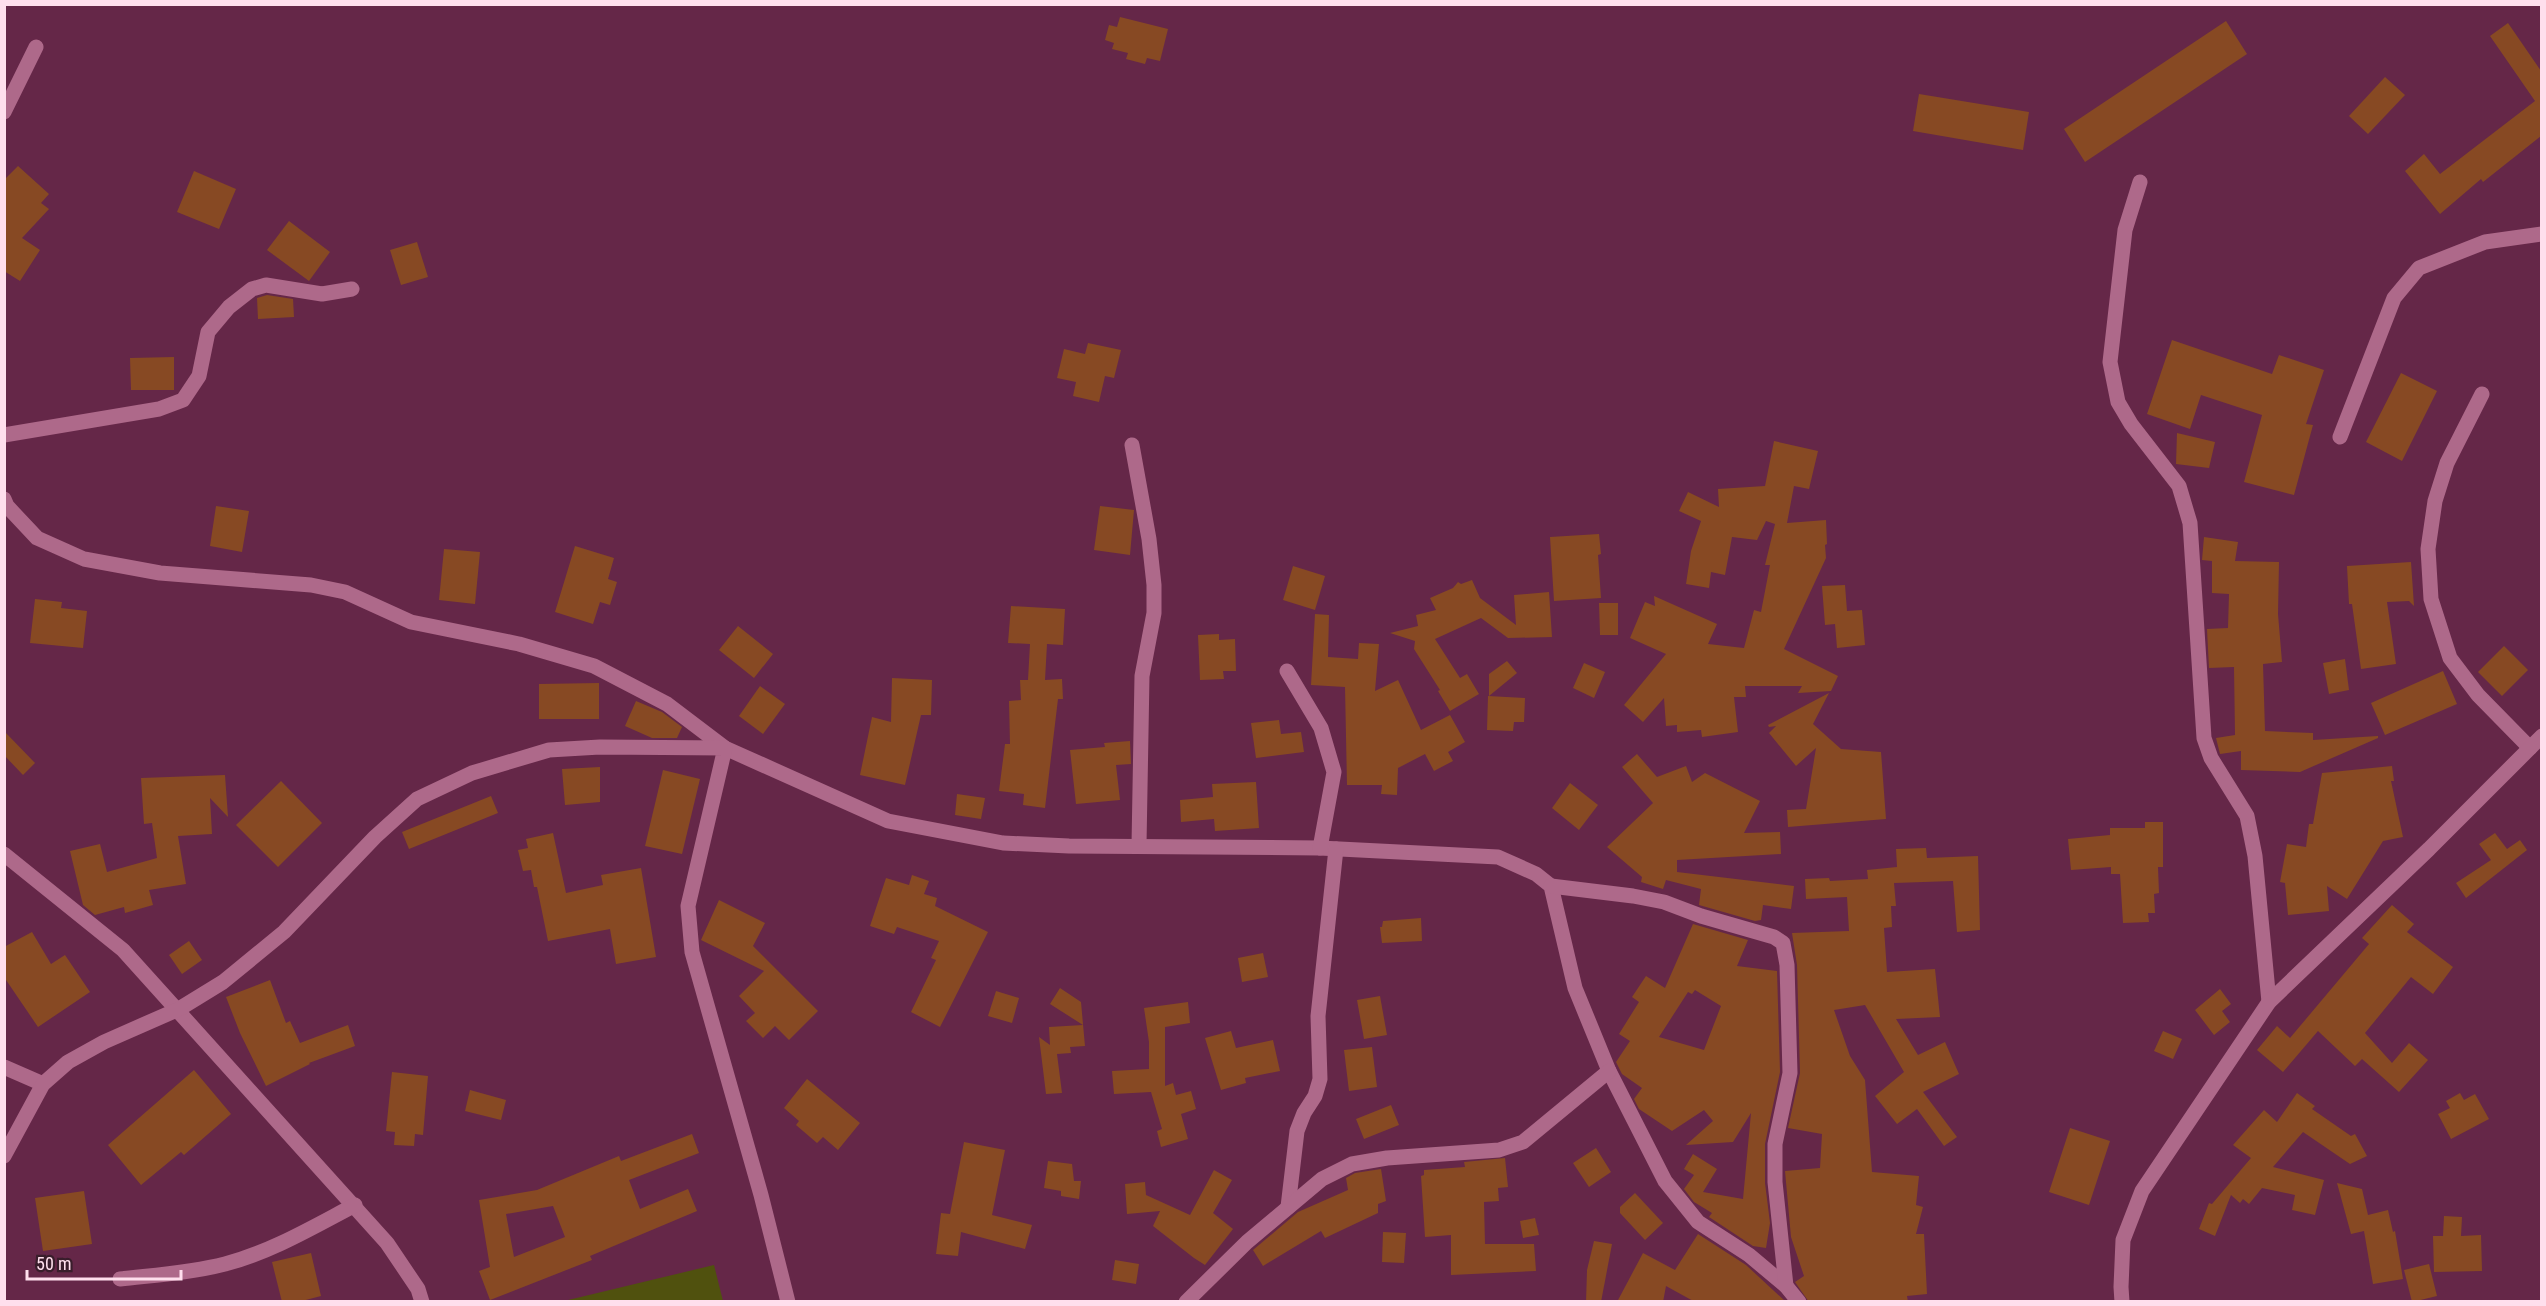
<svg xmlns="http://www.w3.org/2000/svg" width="2546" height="1306" font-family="'Roboto Condensed',sans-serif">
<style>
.green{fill:#50510e}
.building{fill:#874923;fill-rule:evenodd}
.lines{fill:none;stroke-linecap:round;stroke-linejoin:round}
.minor{stroke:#ae698a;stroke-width:15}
</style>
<rect width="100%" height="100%" fill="#652748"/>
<path class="green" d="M 714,1265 L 723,1301 L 564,1301 Z"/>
<g class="building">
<path d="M 1120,17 L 1168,29 L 1160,61 L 1147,58 L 1145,64 L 1126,59 L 1128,53 L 1112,49 L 1114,43 L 1105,40 L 1109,25 L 1117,27 Z"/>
<path d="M 2226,21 L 2247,54 L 2085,162 L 2064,129 Z"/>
<path d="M 2508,23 L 2541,71 L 2541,136 L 2483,182 L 2481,179 L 2440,214 L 2405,171 L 2424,154 L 2440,174 L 2535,101 L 2490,36 Z"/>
<path d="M 2385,77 L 2405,95 L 2368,134 L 2349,116 Z"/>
<path d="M 1919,94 L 2029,112 L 2023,150 L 1913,131 Z"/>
<path d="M 18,166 L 49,194 L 41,203 L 49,209 L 22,238 L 40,250 L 20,281 L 4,271 L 4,180 Z"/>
<path d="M 194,171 L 236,189 L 219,229 L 177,212 Z"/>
<path d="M 289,221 L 330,252 L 309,281 L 267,250 Z"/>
<path d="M 417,242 L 428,277 L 401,285 L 390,250 Z"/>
<path d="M 267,295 L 293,299 L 294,317 L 258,319 L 257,298 Z"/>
<path d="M 2172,340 L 2272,374 L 2279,355 L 2324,370 L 2306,424 L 2313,425 L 2294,495 L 2244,482 L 2262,415 L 2201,395 L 2190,429 L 2147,414 Z"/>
<path d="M 1088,343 L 1121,350 L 1114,378 L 1105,376 L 1099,402 L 1073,396 L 1076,382 L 1057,378 L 1064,349 L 1085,354 Z"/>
<path d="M 174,357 L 174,390 L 131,390 L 130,358 Z"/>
<path d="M 2401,373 L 2437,391 L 2402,461 L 2366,442 Z"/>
<path d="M 2177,433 L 2215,442 L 2209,468 L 2176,464 Z"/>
<path d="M 1774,441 L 1818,451 L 1809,489 L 1794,486 L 1787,523 L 1826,520 L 1827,544 L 1825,545 L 1826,558 L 1784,649 L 1838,676 L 1831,691 L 1798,693 L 1802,686 L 1745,686 L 1746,697 L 1734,697 L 1738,732 L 1702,737 L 1701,730 L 1677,732 L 1677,725 L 1666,726 L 1664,698 L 1643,722 L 1624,705 L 1666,654 L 1630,638 L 1645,602 L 1655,606 L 1654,596 L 1717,624 L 1708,644 L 1744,648 L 1754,610 L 1761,612 L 1770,565 L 1765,565 L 1775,524 L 1766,521 L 1757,540 L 1732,537 L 1725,575 L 1711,572 L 1709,588 L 1686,584 L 1691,551 L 1701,521 L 1679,511 L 1688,492 L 1719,507 L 1718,489 L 1765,486 Z"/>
<path d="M 216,506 L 249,511 L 242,552 L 210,546 Z"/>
<path d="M 1100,506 L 1134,510 L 1130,555 L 1094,550 Z"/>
<path d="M 1599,534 L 1601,554 L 1598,555 L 1601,598 L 1554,601 L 1550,537 Z"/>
<path d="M 2204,537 L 2238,542 L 2235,561 L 2279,562 L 2278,614 L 2282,662 L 2263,664 L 2265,731 L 2313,733 L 2313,740 L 2378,736 L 2378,738 L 2300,772 L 2241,770 L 2241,751 L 2220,754 L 2216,738 L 2235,735 L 2234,667 L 2209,668 L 2207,629 L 2228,628 L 2229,594 L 2212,593 L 2212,561 L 2202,560 Z"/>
<path d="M 575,546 L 614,558 L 608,579 L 617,582 L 610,605 L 600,602 L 593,624 L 555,612 Z"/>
<path d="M 444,549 L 480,552 L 475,604 L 439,600 Z"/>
<path d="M 2411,562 L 2414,606 L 2409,601 L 2387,602 L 2396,664 L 2361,669 L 2352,604 L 2349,604 L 2347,566 Z"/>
<path d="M 1293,566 L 1325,576 L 1315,610 L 1283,600 Z"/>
<path d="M 1472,580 L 1480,598 L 1516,625 L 1514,595 L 1549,592 L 1552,637 L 1508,638 L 1481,618 L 1435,639 L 1460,678 L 1467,674 L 1479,694 L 1450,711 L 1438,691 L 1440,690 L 1414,649 L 1415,641 L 1390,633 L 1418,626 L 1416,615 L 1436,610 L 1430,598 L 1453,588 L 1458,582 L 1461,584 Z"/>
<path d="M 1845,585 L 1847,611 L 1862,610 L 1865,645 L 1837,648 L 1835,624 L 1825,625 L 1822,586 Z"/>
<path d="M 35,599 L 62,602 L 61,608 L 87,611 L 83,648 L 30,643 Z"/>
<path d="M 1599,603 L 1618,603 L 1618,635 L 1600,635 Z"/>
<path d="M 1011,606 L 1065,609 L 1063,645 L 1047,644 L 1045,680 L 1062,679 L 1063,699 L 1058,699 L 1045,808 L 1023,805 L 1024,794 L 999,791 L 1005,744 L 1010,744 L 1009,701 L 1021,700 L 1020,680 L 1028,680 L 1030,644 L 1008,643 Z"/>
<path d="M 1315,614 L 1329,615 L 1328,657 L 1358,659 L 1359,643 L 1379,644 L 1375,691 L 1398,680 L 1421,730 L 1450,715 L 1465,742 L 1448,752 L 1453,761 L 1434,771 L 1425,754 L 1398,768 L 1397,795 L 1381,794 L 1382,785 L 1347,785 L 1345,687 L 1311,685 Z"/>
<path d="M 738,626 L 773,654 L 754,678 L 719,650 Z"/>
<path d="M 1219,634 L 1219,640 L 1235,639 L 1236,671 L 1223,671 L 1224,679 L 1200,680 L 1198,635 Z"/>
<path d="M 2504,646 L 2528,670 L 2502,696 L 2478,672 Z"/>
<path d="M 2345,659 L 2349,690 L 2329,694 L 2323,663 Z"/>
<path d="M 1507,661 L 1517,673 L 1489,696 L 1489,674 Z"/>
<path d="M 1584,663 L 1605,672 L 1594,698 L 1573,688 Z"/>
<path d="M 2443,671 L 2457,704 L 2385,735 L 2371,703 Z"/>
<path d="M 892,678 L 932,680 L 931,715 L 921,715 L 905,785 L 860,775 L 872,717 L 891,722 Z"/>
<path d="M 599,683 L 599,719 L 539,719 L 539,684 Z"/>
<path d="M 760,686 L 785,704 L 763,734 L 739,716 Z"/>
<path d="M 1829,693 L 1813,724 L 1841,749 L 1881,752 L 1886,819 L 1788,827 L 1787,810 L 1806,809 L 1816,748 L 1796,766 L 1769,733 L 1776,726 L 1769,727 L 1768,725 Z"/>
<path d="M 1488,696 L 1525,698 L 1524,722 L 1514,722 L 1513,731 L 1487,730 Z"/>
<path d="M 636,701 L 662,712 L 682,727 L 677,738 L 652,738 L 625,726 Z"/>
<path d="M 1279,720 L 1281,734 L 1301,732 L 1304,752 L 1256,758 L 1251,723 Z"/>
<path d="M 4,731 L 35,763 L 23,775 L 4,755 Z"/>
<path d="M 1130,741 L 1131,764 L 1116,765 L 1120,800 L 1076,804 L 1070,750 L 1105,747 L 1104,743 Z"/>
<path d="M 1637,754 L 1657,777 L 1686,766 L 1692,782 L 1705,773 L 1760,801 L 1744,833 L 1780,832 L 1781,854 L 1677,860 L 1677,872 L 1794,886 L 1791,909 L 1763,905 L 1761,920 L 1755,921 L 1699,905 L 1701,889 L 1666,880 L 1663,889 L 1641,882 L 1642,877 L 1607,847 L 1653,803 L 1622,767 Z"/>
<path d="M 2392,766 L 2394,781 L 2391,781 L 2403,837 L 2383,841 L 2347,899 L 2327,886 L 2329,911 L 2288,915 L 2285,883 L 2280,882 L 2287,844 L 2306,847 L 2309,824 L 2313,824 L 2322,773 Z"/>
<path d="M 600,767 L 600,802 L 565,805 L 562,769 Z"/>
<path d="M 663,770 L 700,779 L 682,854 L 645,846 Z"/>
<path d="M 225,775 L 228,817 L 210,798 L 212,834 L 178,836 L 186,884 L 149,890 L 153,905 L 125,913 L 124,907 L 95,915 L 83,905 L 70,851 L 100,844 L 107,872 L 157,858 L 152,823 L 144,824 L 141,778 Z"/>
<path d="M 281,781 L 322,823 L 278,867 L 236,825 Z"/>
<path d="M 1256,782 L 1259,828 L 1215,831 L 1214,819 L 1181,822 L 1180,800 L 1213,797 L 1212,784 Z"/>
<path d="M 1570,783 L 1598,805 L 1579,830 L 1552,808 Z"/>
<path d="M 957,794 L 985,798 L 981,819 L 955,815 Z"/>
<path d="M 491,796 L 498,813 L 409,849 L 402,832 Z"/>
<path d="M 2145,822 L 2163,822 L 2163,867 L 2158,867 L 2159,893 L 2154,894 L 2155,913 L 2148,913 L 2149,922 L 2123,923 L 2120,874 L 2111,874 L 2111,867 L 2071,870 L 2068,839 L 2110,835 L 2110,828 L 2145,828 Z"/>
<path d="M 553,833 L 566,893 L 603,885 L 601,875 L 641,868 L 656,957 L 616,964 L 610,929 L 548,941 L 537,887 L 534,887 L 531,870 L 523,871 L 518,850 L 528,848 L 526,839 Z"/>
<path d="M 2495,833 L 2507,849 L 2520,840 L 2527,850 L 2466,898 L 2456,883 L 2491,860 L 2479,844 Z"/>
<path d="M 1926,848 L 1927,858 L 1978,856 L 1980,930 L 1957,932 L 1953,881 L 1894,883 L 1896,906 L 1891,906 L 1892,927 L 1884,928 L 1887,972 L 1935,969 L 1940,1017 L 1896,1019 L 1918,1055 L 1945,1042 L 1959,1074 L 1923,1092 L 1957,1137 L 1944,1146 L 1917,1109 L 1897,1124 L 1875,1096 L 1904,1072 L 1865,1005 L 1834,1010 L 1850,1056 L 1865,1080 L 1872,1172 L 1919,1176 L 1916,1205 L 1923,1207 L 1916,1234 L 1924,1234 L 1927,1294 L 1907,1296 L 1908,1302 L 1809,1302 L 1795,1282 L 1804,1276 L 1791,1237 L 1785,1171 L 1820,1168 L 1822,1134 L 1788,1128 L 1800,1073 L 1797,965 L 1792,933 L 1849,931 L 1847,897 L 1806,899 L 1805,879 L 1829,878 L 1830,881 L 1868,879 L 1867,870 L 1897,867 L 1896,849 Z"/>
<path d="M 912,875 L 929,881 L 924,894 L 937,898 L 935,906 L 988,932 L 940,1027 L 911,1012 L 936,960 L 931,958 L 939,941 L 897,927 L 894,934 L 870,926 L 886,878 L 909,885 Z"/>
<path d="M 719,900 L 765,923 L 753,946 L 818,1011 L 789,1040 L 775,1026 L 763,1038 L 746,1021 L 755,1013 L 739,996 L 764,971 L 701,940 Z"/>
<path d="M 2392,905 L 2414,924 L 2407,932 L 2453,967 L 2433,994 L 2411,977 L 2365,1033 L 2392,1063 L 2409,1043 L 2428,1060 L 2399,1092 L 2362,1059 L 2355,1066 L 2318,1031 L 2283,1072 L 2257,1050 L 2277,1026 L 2290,1038 L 2369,944 L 2362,938 Z"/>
<path d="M 1421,918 L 1422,941 L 1382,943 L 1380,927 L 1382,927 L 1383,921 Z"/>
<path d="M 1693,924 L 1748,940 L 1737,966 L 1777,971 L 1780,1072 L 1765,1144 L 1765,1183 L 1770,1223 L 1766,1248 L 1753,1246 L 1709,1217 L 1712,1213 L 1694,1202 L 1684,1189 L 1694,1175 L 1684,1169 L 1693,1154 L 1717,1169 L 1703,1192 L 1743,1199 L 1751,1113 L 1733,1142 L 1686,1145 L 1713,1121 L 1704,1110 L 1672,1131 L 1639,1109 L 1634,1099 L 1642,1088 L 1622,1074 L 1616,1062 L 1630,1041 L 1619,1034 L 1639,1002 L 1632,997 L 1646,976 L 1665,988 ZM 1695,990 L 1721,1006 L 1704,1050 L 1659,1037 L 1688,992 L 1692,994 Z"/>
<path d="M 32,932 L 51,964 L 65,955 L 90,992 L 38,1027 L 4,977 L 4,947 Z"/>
<path d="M 189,941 L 202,960 L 182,974 L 169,955 Z"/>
<path d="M 1263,953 L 1268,977 L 1242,982 L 1238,958 Z"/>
<path d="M 270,980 L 286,1023 L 290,1021 L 300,1043 L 348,1025 L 355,1046 L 309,1063 L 310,1064 L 266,1086 L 240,1033 L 226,997 Z"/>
<path d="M 1060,988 L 1081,1002 L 1085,1046 L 1070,1047 L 1071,1053 L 1057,1054 L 1062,1093 L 1046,1094 L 1039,1037 L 1050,1045 L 1049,1027 L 1083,1025 L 1050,1004 Z"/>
<path d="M 2220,989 L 2231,1004 L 2222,1011 L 2230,1022 L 2214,1035 L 2195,1010 Z"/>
<path d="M 996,991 L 1019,998 L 1012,1023 L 988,1016 Z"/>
<path d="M 1380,996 L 1387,1035 L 1364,1039 L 1357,1000 Z"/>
<path d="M 1188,1002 L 1190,1023 L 1165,1027 L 1165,1086 L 1173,1083 L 1176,1095 L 1191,1091 L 1196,1109 L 1181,1114 L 1188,1139 L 1161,1147 L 1157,1131 L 1162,1129 L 1151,1092 L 1114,1094 L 1112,1071 L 1149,1069 L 1149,1042 L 1144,1008 Z"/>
<path d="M 1231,1031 L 1236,1048 L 1273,1040 L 1280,1071 L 1245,1078 L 1246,1083 L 1221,1090 L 1205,1038 Z"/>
<path d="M 2163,1031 L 2182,1039 L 2173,1059 L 2154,1051 Z"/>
<path d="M 1372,1047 L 1377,1087 L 1349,1091 L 1344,1050 Z"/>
<path d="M 194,1070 L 231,1114 L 184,1155 L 181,1152 L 141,1185 L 108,1145 Z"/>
<path d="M 392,1072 L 428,1076 L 423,1135 L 415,1134 L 414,1146 L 394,1145 L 395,1132 L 386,1131 Z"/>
<path d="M 807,1079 L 860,1123 L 838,1150 L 823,1137 L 817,1143 L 796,1125 L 799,1121 L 784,1108 Z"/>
<path d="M 470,1090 L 506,1100 L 501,1120 L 465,1111 Z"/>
<path d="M 2297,1093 L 2315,1106 L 2312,1109 L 2351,1136 L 2355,1134 L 2367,1156 L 2350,1164 L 2303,1132 L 2273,1167 L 2324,1180 L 2315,1215 L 2292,1210 L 2295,1195 L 2262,1188 L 2249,1204 L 2243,1199 L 2240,1203 L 2231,1195 L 2215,1236 L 2199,1229 L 2209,1203 L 2212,1204 L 2251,1158 L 2233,1145 L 2264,1110 L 2277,1122 Z"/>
<path d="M 2460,1093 L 2464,1100 L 2475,1094 L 2489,1119 L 2451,1139 L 2438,1114 L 2450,1108 L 2446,1101 Z"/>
<path d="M 1391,1105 L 1399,1125 L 1364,1139 L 1356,1119 Z"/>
<path d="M 2070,1128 L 2110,1141 L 2089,1205 L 2049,1192 Z"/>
<path d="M 692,1134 L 699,1153 L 629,1180 L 640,1209 L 688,1189 L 697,1211 L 590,1256 L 592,1260 L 490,1300 L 479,1271 L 490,1267 L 479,1200 L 537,1190 L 619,1156 L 621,1161 ZM 553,1206 L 565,1237 L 514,1257 L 506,1214 Z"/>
<path d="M 964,1142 L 1005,1150 L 992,1215 L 1032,1225 L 1025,1249 L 961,1232 L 958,1256 L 936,1254 L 941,1213 L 950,1214 Z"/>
<path d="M 1596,1148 L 1611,1172 L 1589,1187 L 1573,1163 Z"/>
<path d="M 1505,1158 L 1508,1187 L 1498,1188 L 1499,1201 L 1484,1202 L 1485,1244 L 1534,1244 L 1536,1271 L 1451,1275 L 1451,1235 L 1425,1237 L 1421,1176 L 1424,1175 L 1424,1170 L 1465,1167 L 1464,1162 Z"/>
<path d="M 1048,1161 L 1072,1164 L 1074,1181 L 1081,1181 L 1079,1199 L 1061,1196 L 1061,1191 L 1044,1188 Z"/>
<path d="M 1381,1169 L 1386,1201 L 1378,1204 L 1378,1213 L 1325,1238 L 1321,1231 L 1263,1266 L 1253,1250 L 1298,1212 L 1348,1190 L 1346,1178 L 1355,1173 Z"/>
<path d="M 1214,1170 L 1232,1180 L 1213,1213 L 1233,1229 L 1205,1265 L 1194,1258 L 1153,1226 L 1160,1211 L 1127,1214 L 1125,1184 L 1145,1182 L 1146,1195 L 1190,1215 Z"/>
<path d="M 2337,1183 L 2362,1189 L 2368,1215 L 2388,1210 L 2393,1232 L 2395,1231 L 2403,1279 L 2373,1284 L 2364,1231 L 2351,1234 Z"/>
<path d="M 84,1191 L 92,1244 L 43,1251 L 35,1198 Z"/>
<path d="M 1635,1193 L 1663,1223 L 1645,1240 L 1620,1213 L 1620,1207 Z"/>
<path d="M 2444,1216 L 2462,1217 L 2461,1236 L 2481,1235 L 2482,1271 L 2434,1272 L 2433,1236 L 2443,1236 Z"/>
<path d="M 1535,1218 L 1539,1235 L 1523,1238 L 1520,1221 Z"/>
<path d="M 1383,1232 L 1406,1233 L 1404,1263 L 1382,1262 Z"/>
<path d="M 1698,1234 L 1746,1265 L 1786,1302 L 1695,1302 L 1666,1286 L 1663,1302 L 1617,1302 L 1643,1253 L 1675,1270 Z"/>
<path d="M 1594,1241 L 1612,1244 L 1601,1302 L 1586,1302 L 1587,1270 Z"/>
<path d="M 311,1253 L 321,1296 L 298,1302 L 282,1302 L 272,1262 Z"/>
<path d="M 1115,1260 L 1139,1264 L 1136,1284 L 1112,1280 Z"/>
<path d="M 2429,1264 L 2437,1296 L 2412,1302 L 2404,1270 Z"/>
</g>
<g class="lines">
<g class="minor">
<path d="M 4,112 L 36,47"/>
<path d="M 2140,182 L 2125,230 L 2110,362 L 2118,402 L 2131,424 L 2179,486 L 2190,523 L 2204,738 L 2211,758 L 2247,816 L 2255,856 L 2269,1002"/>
<path d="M 2482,394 L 2447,463 L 2435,501 L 2428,549 L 2431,599 L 2450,658 L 2478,695 L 2530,748"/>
<path d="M 4,435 L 159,409 L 183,400 L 199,376 L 208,332 L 229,307 L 252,289 L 266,285 L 322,294 L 352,289"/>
<path d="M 2340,437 L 2394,298 L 2419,268 L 2485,242 L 2542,234"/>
<path d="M 1132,445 L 1149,539 L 1154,585 L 1154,613 L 1142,676 L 1139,845"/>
<path d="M 4,499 L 7,506 L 37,538 L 84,559 L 160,573 L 311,585 L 345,592 L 411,622 L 519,644 L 594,666 L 667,704 L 725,748 L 888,821 L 1003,843 L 1069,846 L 1320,848 L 1498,857 L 1536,874 L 1551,886 L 1575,988 L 1609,1071 L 1665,1181 L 1698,1222 L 1749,1255 L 1786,1286 L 1799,1302"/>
<path d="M 1287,671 L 1321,728 L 1334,772 L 1320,848"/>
<path d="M 4,854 L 123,950 L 387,1243 L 418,1289 L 422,1302"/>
<path d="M 1551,886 L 1633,896 L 1664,902 L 1701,916 L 1774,937 L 1783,943 L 1787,965 L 1790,1073 L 1775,1144 L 1775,1182 L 1786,1286"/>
<path d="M 4,1067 L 43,1084"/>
<path d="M 4,1156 L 43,1084 L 68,1062 L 104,1042 L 179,1009 L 223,982 L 284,932 L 375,837 L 417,799 L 472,773 L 549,750 L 600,747 L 725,748 L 688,906 L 692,952 L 761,1195 L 788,1302"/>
<path d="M 1288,1207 L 1297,1131 L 1304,1113 L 1315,1096 L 1320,1079 L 1318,1016 L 1336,849"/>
<path d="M 120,1279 C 155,1275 190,1273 225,1264 C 271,1252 313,1227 355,1205"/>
<path d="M 1186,1302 L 1247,1242 L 1322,1179 L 1352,1164 L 1387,1158 L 1499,1150 L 1523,1142 L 1609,1071"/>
<path d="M 2122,1302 L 2121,1287 L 2123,1240 L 2142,1191 L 2269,1002 L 2429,849 L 2542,736"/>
</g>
</g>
<rect width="2546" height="1306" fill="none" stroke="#ffdfed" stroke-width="12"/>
<path d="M27 1270v9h154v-9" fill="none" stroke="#ffdfed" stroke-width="3"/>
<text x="36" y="1270" font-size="18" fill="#ffdfed" stroke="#391d2b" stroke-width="4.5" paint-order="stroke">50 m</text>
</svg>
